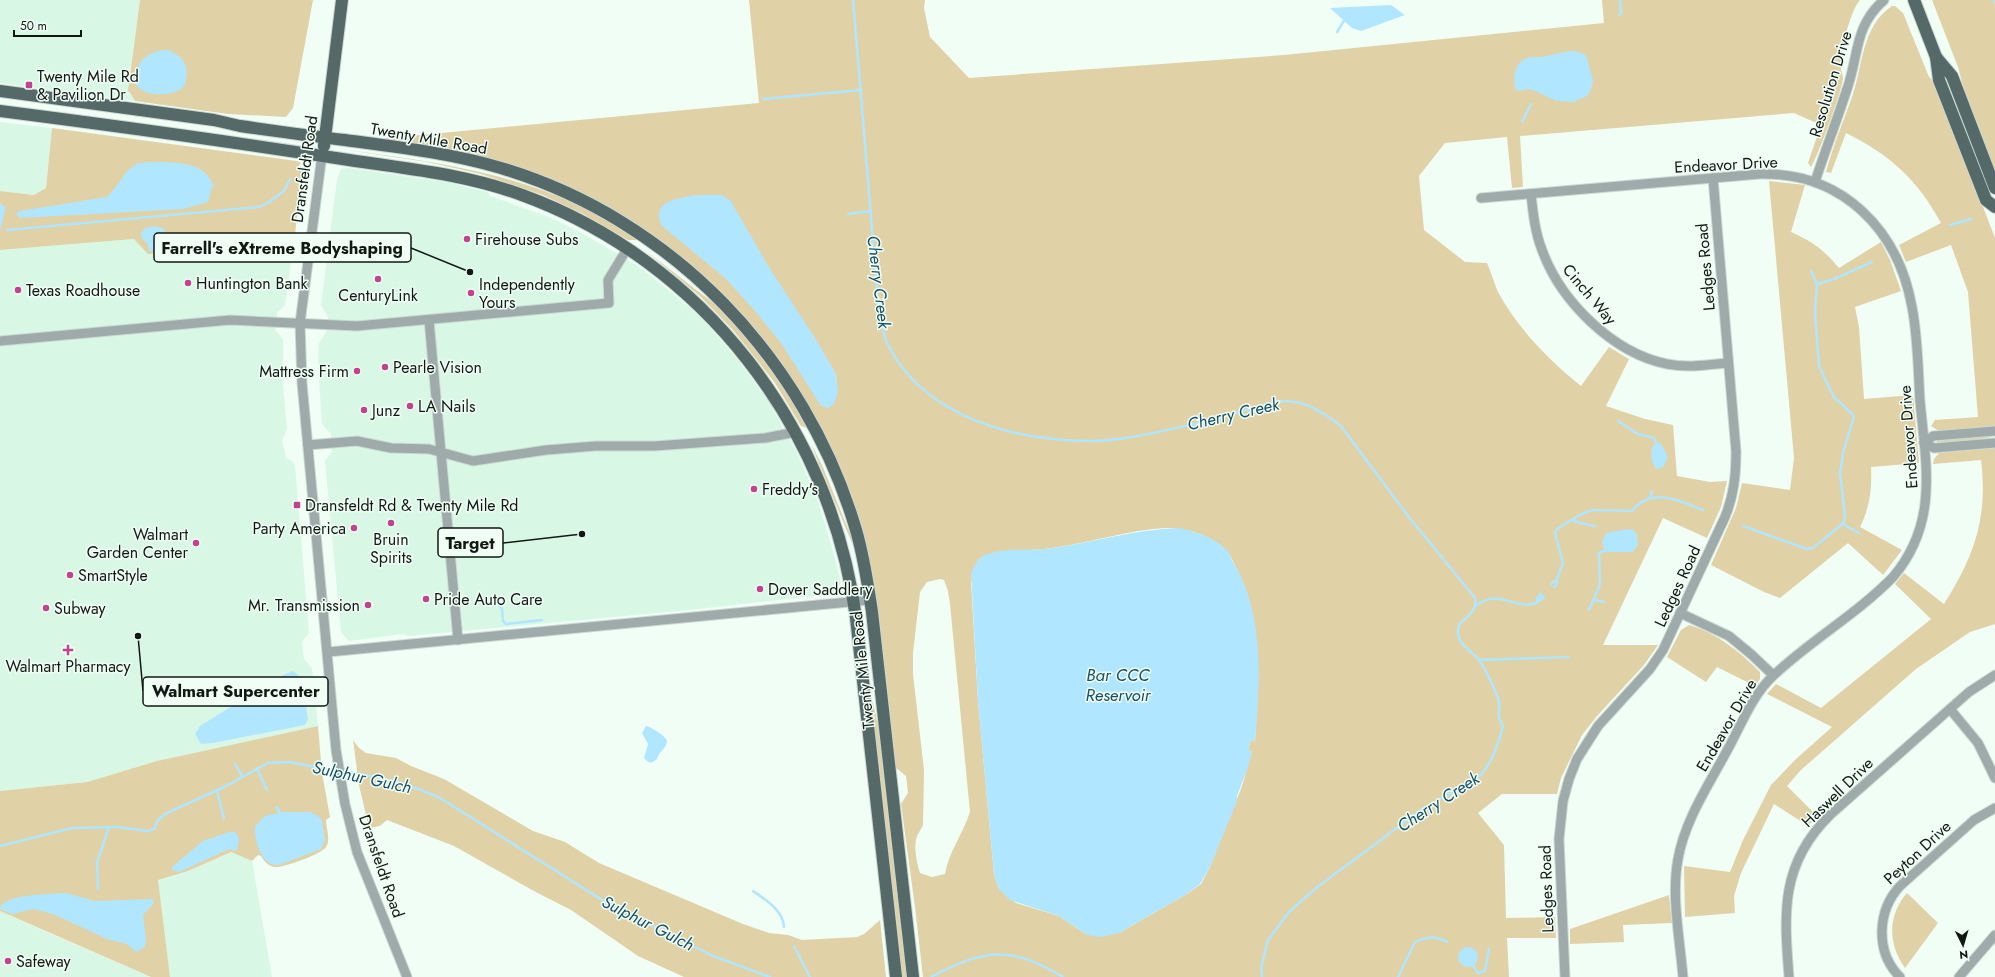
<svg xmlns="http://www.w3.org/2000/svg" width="1995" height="977" font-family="Jost,sans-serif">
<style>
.built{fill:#d9f7e5}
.green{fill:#e1d1a6;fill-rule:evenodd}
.water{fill:#b0e6ff}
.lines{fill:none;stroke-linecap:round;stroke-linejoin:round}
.stream{stroke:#b0e6ff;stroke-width:2.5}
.minor-casing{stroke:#ccd9d2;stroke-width:11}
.major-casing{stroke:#ccd9d2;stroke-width:14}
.minor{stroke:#9faaaa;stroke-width:9}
.major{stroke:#546968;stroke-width:12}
.poi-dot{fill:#c1428f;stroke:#f0fef6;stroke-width:1.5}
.labels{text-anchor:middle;stroke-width:3;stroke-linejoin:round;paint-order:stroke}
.poi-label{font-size:16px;fill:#111814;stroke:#f0fef6;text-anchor:start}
.street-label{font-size:16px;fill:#111814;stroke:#f0fef6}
.water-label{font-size:17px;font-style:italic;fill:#164e63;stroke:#f0fef6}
.leader{fill:none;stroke:#111814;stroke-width:1.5}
.callout-dot{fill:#111814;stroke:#f0fef6;stroke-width:1.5}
.callout{fill:#f0fef6;stroke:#111814;stroke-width:1.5}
.callout-label{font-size:17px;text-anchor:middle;font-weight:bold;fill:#111814}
</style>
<rect width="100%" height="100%" fill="#f0fef6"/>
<g class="built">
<path d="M 0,0 L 140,0 L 130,72 L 129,93 L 135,101 L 0,83 Z"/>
<path d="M 0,122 L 52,128 L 46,188 L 34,195 L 0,191 Z"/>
<path d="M 348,168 L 445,182 L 488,192 L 490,196 L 549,217 L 580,232 L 638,266 L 676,296 L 703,320 L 739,361 L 768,401 L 796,451 L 817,499 L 833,551 L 841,583 L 832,594 L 689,610 L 408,636 L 402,634 L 349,641 L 341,632 L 325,461 L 332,452 L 331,434 L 322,424 L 318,364 L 319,343 L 327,331 L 328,317 L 321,305 L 337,180 L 341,169 Z"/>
<path d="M 134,239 L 257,243 L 294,241 L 285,305 L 277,313 L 275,330 L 283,339 L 283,384 L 287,429 L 282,440 L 286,458 L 292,461 L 295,466 L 309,633 L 302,642 L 304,659 L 312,668 L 318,726 L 157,761 L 87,782 L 0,791 L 0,250 Z"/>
<path d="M 231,852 L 252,861 L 272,977 L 170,977 L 157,880 L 188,871 Z"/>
<path d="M 0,911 L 51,934 L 151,977 L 0,977 Z"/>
</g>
<g class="green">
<path d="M 140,0 L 313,0 L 293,108 L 286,117 L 228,114 L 135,101 L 128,90 Z"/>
<path d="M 749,0 L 925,0 L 924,8 L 930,37 L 969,78 L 1284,55 L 1604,23 L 1602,0 L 1860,0 C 1850,11 1839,55 1841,69 C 1841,72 1843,75 1843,78 C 1843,88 1817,159 1811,167 L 1808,163 L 1821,125 L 1794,113 L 1520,136 L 1523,187 L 1512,188 L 1507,137 L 1445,143 L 1419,176 L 1424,230 L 1465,262 L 1487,263 C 1491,272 1494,283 1498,292 C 1518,329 1549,360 1581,386 L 1609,347 L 1629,359 L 1606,406 L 1645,419 L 1673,425 L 1677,476 L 1710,482 L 1727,481 L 1721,507 L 1707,538 L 1663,518 L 1603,645 L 1658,645 L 1644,665 L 1597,716 L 1582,735 L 1561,778 L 1557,794 L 1502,794 L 1478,813 L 1504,845 L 1506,918 L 1555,917 L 1556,938 L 1507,938 L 1509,977 L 923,977 L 915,907 L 901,804 L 908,793 L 906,776 L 895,767 L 884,668 L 841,473 L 813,414 L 800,393 L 767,345 L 719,292 L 590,199 L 378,139 L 759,103 ZM 1165,528 C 1188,528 1209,534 1226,551 C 1231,555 1234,564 1237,569 C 1263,623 1259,683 1255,741 L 1251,740 L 1248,750 L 1252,752 L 1241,789 L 1209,869 L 1201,884 L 1185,895 L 1119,933 L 1087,935 L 1059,916 L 1016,903 L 999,889 L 994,874 L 978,701 L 971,582 L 982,557 C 1007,548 1027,552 1052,548 C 1090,543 1127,530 1165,528 ZM 940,579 L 944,580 L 948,591 L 950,604 L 970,812 C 963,834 949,851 945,874 L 932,877 L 920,873 C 917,865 914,848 916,840 C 917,834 921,830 923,825 L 924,770 L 913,674 L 913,653 L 920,592 L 927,582 Z"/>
<path d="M 1932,0 L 1995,0 L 1995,176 L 1970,112 L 1958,67 Z"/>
<path d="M 1892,6 L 1895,6 L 1903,13 L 1929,77 L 1935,82 L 1995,238 L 1995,426 L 1939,431 L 1931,426 L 1935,420 L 1978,417 L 1968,292 L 1951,245 L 1906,262 L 1899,245 L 1941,223 C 1918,180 1889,154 1846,133 L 1831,173 L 1826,172 C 1833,146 1844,120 1853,94 C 1863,64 1862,26 1892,6 Z"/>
<path d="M 1944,79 L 1947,79 L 1955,94 L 1994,196 L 1983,179 Z"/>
<path d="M 52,128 L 297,161 L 301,163 L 298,167 L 303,173 L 294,241 L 148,254 L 134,239 L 0,250 L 0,191 L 34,195 L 46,188 Z"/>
<path d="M 347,150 C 452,164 549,177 638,240 L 628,240 L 585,215 L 543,195 L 481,174 L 427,162 Z"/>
<path d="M 1769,181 L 1805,185 L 1791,232 C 1813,242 1823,249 1839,268 L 1881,242 L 1890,260 L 1901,291 L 1855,307 L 1859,327 L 1864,399 L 1913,395 L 1919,463 L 1871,467 C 1872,489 1870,507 1860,527 L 1902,550 L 1883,575 L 1848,543 L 1780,598 L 1764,592 L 1711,565 L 1736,508 L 1742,483 L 1790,490 L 1794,458 Z"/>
<path d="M 645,250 L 721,309 L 752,342 L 787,391 L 807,428 L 801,426 L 775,383 L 733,330 L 701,297 Z"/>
<path d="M 1992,434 L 1992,437 L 1963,442 L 1937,444 L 1937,441 Z"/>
<path d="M 811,444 L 822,465 L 855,546 L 861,578 L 854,548 Z"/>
<path d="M 1995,448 L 1995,624 L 1970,632 L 1916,669 L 1801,770 L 1787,786 L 1817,816 L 1808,826 L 1774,804 L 1741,873 L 1734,896 L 1735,913 L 1685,917 L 1684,866 L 1730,872 L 1743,840 L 1771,785 L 1796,759 L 1832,727 L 1767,694 L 1776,684 L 1821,708 L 1931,619 L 1895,584 L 1904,573 L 1944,604 C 1975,555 1988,517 1981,460 L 1933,464 L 1934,459 L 1939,453 Z"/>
<path d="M 862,618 L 870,690 L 879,729 L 907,977 L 900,977 Z"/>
<path d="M 1689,625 C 1717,633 1740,652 1760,672 L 1760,679 L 1755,686 L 1717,667 L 1706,682 L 1667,657 L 1681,630 Z"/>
<path d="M 318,726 L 322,773 L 330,817 L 326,820 C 326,828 331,840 326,847 C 322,854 283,868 275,867 C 268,866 264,861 261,856 L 258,855 L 252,861 L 231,852 L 188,871 L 158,880 L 170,977 L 151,977 L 0,911 L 0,791 L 87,782 L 157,761 Z"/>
<path d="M 353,740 L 359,748 L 366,753 L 396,758 L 411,766 L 444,779 L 533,831 L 565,842 L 599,863 L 743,924 L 769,933 L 788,935 L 802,940 L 857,937 L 864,934 L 880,920 L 886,977 L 684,977 L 638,956 L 571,910 L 532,890 L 454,846 L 387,820 L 380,826 L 369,828 L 359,785 Z"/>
<path d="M 1907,893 L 1938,923 L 1905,968 C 1888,944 1887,916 1907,893 Z"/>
<path d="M 1669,895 L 1672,923 L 1623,925 L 1624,942 L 1570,944 L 1570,929 Z"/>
</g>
<g class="water">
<path d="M 1391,5 L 1405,15 L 1361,31 L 1352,28 L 1330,8 Z"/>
<path d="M 168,50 C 184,56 190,67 185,84 C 180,97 146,97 138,87 C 135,84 135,79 136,75 C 138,58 152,50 168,50 Z"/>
<path d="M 1576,51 L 1586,55 L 1593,80 L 1591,90 L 1587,96 L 1573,102 L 1557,101 L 1530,89 L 1516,91 C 1512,80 1514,62 1527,58 C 1533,56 1539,58 1546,56 C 1556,54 1565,51 1576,51 Z"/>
<path d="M 138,163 C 154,161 186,161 200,169 C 208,173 211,183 215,186 L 212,187 L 208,202 L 183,209 L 20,218 L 16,214 L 19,211 L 26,210 L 107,197 C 119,186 123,171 138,163 Z"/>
<path d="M 696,195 L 722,195 L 730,200 L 770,269 L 817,341 L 836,374 L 838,391 L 835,402 L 829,408 L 821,406 L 781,343 L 754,310 L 726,279 L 662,226 C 649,201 679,198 696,195 Z"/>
<path d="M 0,203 L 5,207 L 5,211 L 0,231 Z"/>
<path d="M 155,226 L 164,229 L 165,239 L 152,251 L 149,252 L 148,244 L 142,239 L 141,233 L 145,228 Z"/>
<path d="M 1660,443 L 1663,447 L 1668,458 L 1662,468 L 1656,469 C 1651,462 1650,452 1654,444 Z"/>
<path d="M 1179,528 C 1195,531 1216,538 1228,551 C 1230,554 1231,559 1233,562 C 1265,613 1260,684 1255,741 L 1251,740 L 1248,750 L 1252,752 L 1248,767 L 1237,796 L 1237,801 L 1209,869 L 1200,884 L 1185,895 L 1119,933 L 1100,937 L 1087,935 L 1059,916 L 1010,900 L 999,889 L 994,874 L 978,701 L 971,573 C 974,567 977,559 983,556 C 1005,546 1029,552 1053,548 C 1095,542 1136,529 1179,528 Z"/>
<path d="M 1628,529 L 1634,530 L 1637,535 L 1638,545 L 1633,552 L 1605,552 L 1602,542 L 1606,533 Z"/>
<path d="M 293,671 C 306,678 305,705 308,719 L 305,725 L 213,743 L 201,744 L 195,734 L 200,726 L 275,679 Z"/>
<path d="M 646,726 C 651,727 666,736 667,741 C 667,748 659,751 657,759 L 651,763 L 647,761 L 644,758 L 648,744 L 642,733 Z"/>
<path d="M 278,806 L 281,812 L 310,812 L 318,816 L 322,820 L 325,840 L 321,849 L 279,865 C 261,867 254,840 255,826 L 265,816 L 278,813 L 275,807 Z"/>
<path d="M 230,832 L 235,832 L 239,838 L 237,851 L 229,849 L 179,872 L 172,870 L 172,867 L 203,841 Z"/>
<path d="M 66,893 L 95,901 L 153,899 L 154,903 L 143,915 L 146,941 L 145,947 L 136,952 L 127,944 L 107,939 L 53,914 L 33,909 L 12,914 L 0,909 C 1,894 53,894 66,893 Z"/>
<circle cx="1468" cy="957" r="10"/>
</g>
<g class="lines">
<g class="stream">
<path d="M 853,0 L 879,313 C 882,323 883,335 888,345 C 925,418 1016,441 1091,441 C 1124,441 1166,430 1199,423 C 1217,418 1236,413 1254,408 C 1264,405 1276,400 1287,401 C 1305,401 1327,415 1341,426 L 1408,516 L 1475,598 C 1479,617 1455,618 1458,634 C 1460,646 1472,651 1479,660 C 1485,668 1497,693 1499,702 C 1501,713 1495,712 1503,726 C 1498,744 1492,763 1479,777 L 1421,810 L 1316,888 L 1289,912 L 1268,940 L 1261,968 L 1262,977"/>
<path d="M 1994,0 L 1995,3"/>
<path d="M 1619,15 L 1621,12 L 1620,0"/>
<path d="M 1337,32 L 1345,19"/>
<path d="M 763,99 L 861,90"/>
<path d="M 1522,122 L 1531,104"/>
<path d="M 848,214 L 871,211"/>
<path d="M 1950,225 L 1971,219"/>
<path d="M 7,230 L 259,207 L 269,202 L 284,191 L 290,179"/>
<path d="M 1817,284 L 1834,279 L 1872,262"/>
<path d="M 1618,421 L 1638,434 L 1654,438 L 1658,446"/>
<path d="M 1650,498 L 1652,491"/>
<path d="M 1572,520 L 1580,523 L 1595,526"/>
<path d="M 1843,524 L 1859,533"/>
<path d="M 1743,526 L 1807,549 L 1813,548 L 1840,526 L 1844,522 L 1845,515 L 1840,473 L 1843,453 L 1854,416 L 1833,396 L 1819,366 L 1815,313 L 1817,284 L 1811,271"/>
<path d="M 1551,584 L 1554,581 L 1557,581"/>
<path d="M 1554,587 L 1557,584 L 1557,579 L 1563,563 L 1555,533 L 1557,529 L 1578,516 L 1592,510 L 1632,511 C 1650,486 1681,501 1703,510"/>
<path d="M 1537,600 L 1538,597 L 1541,594"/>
<path d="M 1538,600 L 1542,595"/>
<path d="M 1594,600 L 1604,602"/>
<path d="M 483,602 L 496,601 L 502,609 L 503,621 L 506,624 L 542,620"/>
<path d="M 1477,605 C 1501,585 1522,619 1544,597"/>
<path d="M 1589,610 L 1600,584 L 1599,553 L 1607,550"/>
<path d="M 1479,660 L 1569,657"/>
<path d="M 235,764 L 243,777"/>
<path d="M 257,769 L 267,790"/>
<path d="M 342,771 C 377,776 408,783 440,798 L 607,903 L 713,956 L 770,977"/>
<path d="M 217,791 L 224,819"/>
<path d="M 0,846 L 72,828 L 117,827 L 148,831 L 154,829 L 158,820 L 165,814 L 226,786 L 268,763 L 289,762 L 337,771"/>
<path d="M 98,889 L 97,863 L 109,827"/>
<path d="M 753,891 C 766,900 783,910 784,927"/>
<path d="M 794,946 L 810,977"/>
<path d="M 1472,964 L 1478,973 L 1485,971 L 1489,949"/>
<path d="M 931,977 C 984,949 1010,945 1063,977"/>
<path d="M 1398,977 L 1415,942 C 1427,937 1436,935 1447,942"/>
</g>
<defs>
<g id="minor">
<path d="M 322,155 L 300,323 L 302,383 L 336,750 L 345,804 L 357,852 L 407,977"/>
<path d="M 1815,182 C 1825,151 1837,120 1847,89 C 1859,55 1854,26 1884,0"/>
<path d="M 1531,194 C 1533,213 1535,232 1542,250 C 1561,302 1613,353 1667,364 C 1687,368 1707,365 1727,363"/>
<path d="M 1481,198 L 1760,174 C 1842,172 1898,229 1912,307 C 1918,338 1918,369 1920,401 C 1926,465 1939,523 1893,577 C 1857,614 1811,640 1774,675 C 1753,694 1742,723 1729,747 C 1710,783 1685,819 1678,859 C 1671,896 1680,940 1683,977"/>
<path d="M 429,320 L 458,640"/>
<path d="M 0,341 L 230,320 L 357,326 L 609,303 L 608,280 L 627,249"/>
<path d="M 1924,443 L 1933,436 L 1995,431"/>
<path d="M 1924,443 L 1934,448 L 1995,443"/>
<path d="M 308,445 L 357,441 L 391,448 L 429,449 L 473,461 L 546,450 L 596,446 L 655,446 L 765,438 L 796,432"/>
<path d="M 1680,613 L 1729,636 L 1752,655 L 1773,675"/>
<path d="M 328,652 L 870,600"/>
<path d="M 1950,709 L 1978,743 L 1995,778"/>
<path d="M 1565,977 L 1559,839 L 1563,801 L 1569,779 L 1577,759 L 1598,726 L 1650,669 L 1663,650 L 1725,517 C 1734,495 1736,475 1736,451 L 1713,178"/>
<path d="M 1789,977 C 1784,913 1780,864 1830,815 L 1969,692 L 1995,675"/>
<path d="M 1900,977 C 1875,952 1877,911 1900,886 L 1974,820 L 1995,808"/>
<path d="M 1959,977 L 1995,935"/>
</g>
<g id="major">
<path d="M 1914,0 L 1936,57 L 1939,80 L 1986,200 L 1995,207"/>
<path d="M 1936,57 L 1952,76 L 1995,188"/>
<path d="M 0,91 L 214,120 L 240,126 C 275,131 310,136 345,140 C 397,147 450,153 501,168 C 672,219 806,359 856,530 C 864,557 868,585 872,612 L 913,977"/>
<path d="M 0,111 C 117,126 233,142 349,160 C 408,169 465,174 522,195 C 703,261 831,428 856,618 L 896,977"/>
<path d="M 324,146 L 342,0"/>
</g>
</defs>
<use href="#minor" class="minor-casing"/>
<use href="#major" class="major-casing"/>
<use href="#minor" class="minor"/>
<use href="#major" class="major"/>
</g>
<g class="poi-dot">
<rect x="25" y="81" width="8" height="8" rx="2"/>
<circle cx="467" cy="239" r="4"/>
<circle cx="378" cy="279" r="4"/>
<circle cx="188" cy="283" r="4"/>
<circle cx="18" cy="290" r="4"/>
<circle cx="471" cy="293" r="4"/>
<circle cx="385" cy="367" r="4"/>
<circle cx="357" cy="371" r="4"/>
<circle cx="410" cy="406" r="4"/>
<circle cx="364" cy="410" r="4"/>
<circle cx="754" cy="489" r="4"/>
<rect x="293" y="501" width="8" height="8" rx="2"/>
<circle cx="391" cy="523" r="4"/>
<circle cx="354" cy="528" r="4"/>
<circle cx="196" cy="543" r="4"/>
<circle cx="70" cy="575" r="4"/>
<circle cx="760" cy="589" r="4"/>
<circle cx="426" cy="599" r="4"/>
<circle cx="368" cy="605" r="4"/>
<circle cx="46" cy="608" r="4"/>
<path d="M66 644h4v4h4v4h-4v4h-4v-4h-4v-4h4z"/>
<circle cx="8" cy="961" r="4"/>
</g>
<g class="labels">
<g class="poi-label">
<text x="37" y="82">Twenty Mile Rd<tspan x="37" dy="18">&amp; Pavilion Dr</tspan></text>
<text x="475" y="245">Firehouse Subs</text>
<text x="196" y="289">Huntington Bank</text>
<text x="479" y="290">Independently<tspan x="479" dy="18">Yours</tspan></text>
<text x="26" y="296">Texas Roadhouse</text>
<text x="378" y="301" text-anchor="middle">CenturyLink</text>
<text x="393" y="373">Pearle Vision</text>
<text x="349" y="377" text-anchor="end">Mattress Firm</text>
<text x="418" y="412">LA Nails</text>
<text x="372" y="416">Junz</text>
<text x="762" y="495">Freddy's</text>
<text x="305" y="511">Dransfeldt Rd &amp; Twenty Mile Rd</text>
<text x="346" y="534" text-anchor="end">Party America</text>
<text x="188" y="540" text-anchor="end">Walmart<tspan x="188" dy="18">Garden Center</tspan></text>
<text x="391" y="545" text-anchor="middle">Bruin<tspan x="391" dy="18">Spirits</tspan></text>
<text x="78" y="581">SmartStyle</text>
<text x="768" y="595">Dover Saddlery</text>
<text x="434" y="605">Pride Auto Care</text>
<text x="360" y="611" text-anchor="end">Mr. Transmission</text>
<text x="54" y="614">Subway</text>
<text x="68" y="672" text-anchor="middle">Walmart Pharmacy</text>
<text x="16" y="967">Safeway</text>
</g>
<g class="street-label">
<text transform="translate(1830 84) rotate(-73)" y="6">Resolution Drive</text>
<text transform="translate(429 138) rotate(10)" y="6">Twenty Mile Road</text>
<text transform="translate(1726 164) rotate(-3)" y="6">Endeavor Drive</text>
<text transform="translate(304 169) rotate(-82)" y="6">Dransfeldt Road</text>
<text transform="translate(1705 267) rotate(-95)" y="6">Ledges Road</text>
<text transform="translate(1590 294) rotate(50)" y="6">Cinch Way</text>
<text transform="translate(1908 437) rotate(-94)" y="6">Endeavor Drive</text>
<text transform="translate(1677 586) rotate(-65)" y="6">Ledges Road</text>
<text transform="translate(862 670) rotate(-96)" y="6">Twenty Mile Road</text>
<text transform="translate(1726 725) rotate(-60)" y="6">Endeavor Drive</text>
<text transform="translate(1837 792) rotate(-44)" y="6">Haswell Drive</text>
<text transform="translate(1917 852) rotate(-43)" y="6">Peyton Drive</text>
<text transform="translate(382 866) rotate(71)" y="6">Dransfeldt Road</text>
<text transform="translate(1546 889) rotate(-92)" y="6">Ledges Road</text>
</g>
<g class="water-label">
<text transform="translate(879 282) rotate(83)" y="6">Cherry Creek</text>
<text transform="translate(1233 414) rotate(-13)" y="6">Cherry Creek</text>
<text x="1118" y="681">Bar CCC<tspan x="1118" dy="20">Reservoir</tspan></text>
<text transform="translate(362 777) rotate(12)" y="6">Sulphur Gulch</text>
<text transform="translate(1438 802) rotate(-33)" y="6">Cherry Creek</text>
<text transform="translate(648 923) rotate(27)" y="6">Sulphur Gulch</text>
</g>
</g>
<path class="leader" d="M470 272L411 248M582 534L503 543M138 636L143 691"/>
<g class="callout-dot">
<circle cx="470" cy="272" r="4"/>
<circle cx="582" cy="534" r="4"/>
<circle cx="138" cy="636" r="4"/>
</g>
<g class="callout">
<rect x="154" y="233" width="257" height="29" rx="4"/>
<rect x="438" y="528" width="65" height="29" rx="4"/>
<rect x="143" y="677" width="185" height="29" rx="4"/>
</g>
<g class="callout-label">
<text x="282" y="254">Farrell's eXtreme Bodyshaping</text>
<text x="470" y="549">Target</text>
<text x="236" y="697">Walmart Supercenter</text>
</g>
<g transform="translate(1963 945) rotate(175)" stroke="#f0fef6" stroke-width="3" paint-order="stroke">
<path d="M0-3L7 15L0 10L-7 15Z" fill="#111814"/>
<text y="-6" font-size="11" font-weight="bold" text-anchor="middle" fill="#111814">N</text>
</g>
<path d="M14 30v6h67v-6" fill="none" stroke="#111814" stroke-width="2"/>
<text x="20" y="30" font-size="12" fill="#111814" stroke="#f0fef6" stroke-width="3" paint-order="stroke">50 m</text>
</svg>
